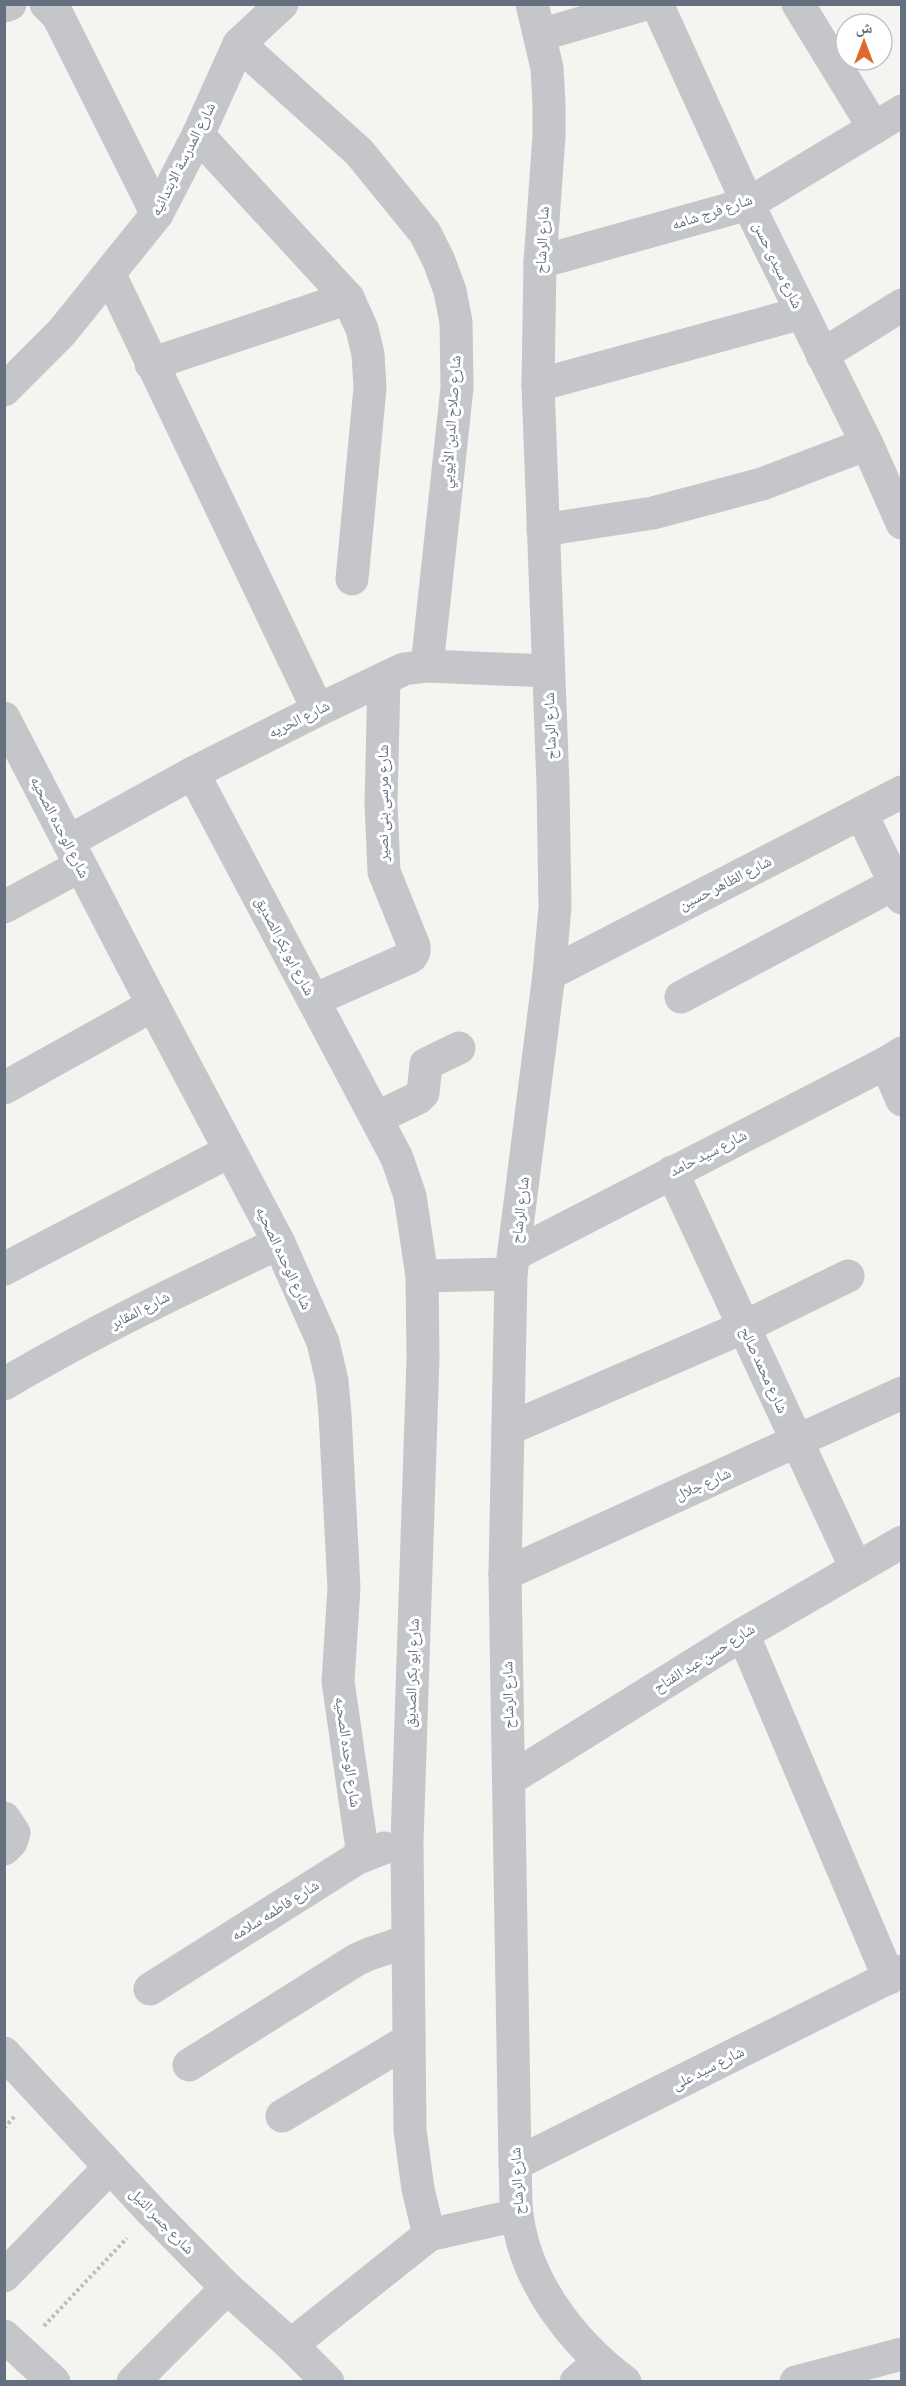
<svg xmlns="http://www.w3.org/2000/svg" width="906" height="2386" font-family="'Source Sans 3','Noto Naskh Arabic',sans-serif">
<style>
.lines{fill:none;stroke-linecap:round;stroke-linejoin:round}
.path{stroke:#bbbdbf;stroke-width:4;stroke-dasharray:3 3;stroke-linecap:butt}
.minor{stroke:#c4c6ca;stroke-width:33}
.tertiary{stroke:#c4c6ca;stroke-width:33}
.labels{text-anchor:middle;stroke-width:6;stroke-linejoin:round;paint-order:stroke}
.street-label{font-size:15px;fill:#647080;stroke:#fff}
</style>
<rect width="100%" height="100%" fill="#f4f4f0"/>
<g class="lines">
<g class="path">
<path d="M 4,2128 L 16,2115"/>
<path d="M 44,2326 L 127,2238"/>
</g>
<g class="minor">
<path d="M 46,4 L 58,16 L 157,214"/>
<path d="M 532,4 L 547,68 L 549,104 L 549,136 L 540,262 L 538,385 L 553,785 L 555,907 L 549,974 L 511,1274 L 505,1574 L 515,2164 C 516,2181 515,2199 517,2215 C 526,2283 572,2342 625,2382"/>
<path d="M 657,4 L 748,204 L 867,444 L 902,523"/>
<path d="M 798,4 L 874,128"/>
<path d="M 4,6 L 10,4"/>
<path d="M 540,35 L 646,4"/>
<path d="M 239,44 L 359,152 L 425,233 L 439,261 L 450,291 L 456,322 L 457,388 L 427,666"/>
<path d="M 198,135 L 348,298 L 362,329 L 368,354 L 370,388 L 352,579"/>
<path d="M 540,262 L 748,204 L 902,111"/>
<path d="M 110,275 L 318,710"/>
<path d="M 822,355 L 902,305"/>
<path d="M 151,364 L 348,298"/>
<path d="M 538,385 L 802,313"/>
<path d="M 4,390 L 62,332 L 157,214 L 198,135 L 239,44 L 282,4"/>
<path d="M 543,530 L 653,513 L 762,484 L 867,444"/>
<path d="M 4,718 L 153,1005 L 279,1243 L 323,1342 L 332,1381 L 335,1414 L 344,1588 L 338,1681 L 363,1856"/>
<path d="M 193,773 L 397,1158 L 410,1196 L 422,1276 L 423,1358 L 407,1842 L 410,2130 L 418,2189 L 429,2235"/>
<path d="M 861,813 L 902,898"/>
<path d="M 69,841 L 193,773 L 318,710 L 404,669 L 427,666 L 548,671"/>
<path d="M 4,907 L 80,866"/>
<path d="M 549,974 L 902,792"/>
<path d="M 681,997 L 902,880"/>
<path d="M 314,1000 L 411,957 L 414,952 L 414,946 L 384,872 L 381,803 L 384,679"/>
<path d="M 886,1063 L 902,1100"/>
<path d="M 4,1088 L 153,1005"/>
<path d="M 376,1118 L 418,1098 L 423,1093 L 426,1064 L 459,1048"/>
<path d="M 672,1172 L 856,1568"/>
<path d="M 515,1254 L 886,1063 L 902,1053"/>
<path d="M 4,1269 L 230,1151"/>
<path d="M 422,1276 L 511,1274"/>
<path d="M 4,1384 C 94,1331 186,1287 279,1243"/>
<path d="M 508,1429 L 744,1327 L 848,1276"/>
<path d="M 505,1574 L 902,1393"/>
<path d="M 743,1634 L 889,1978"/>
<path d="M 510,1779 L 743,1634 L 902,1542"/>
<path d="M 4,1818 L 14,1833 L 11,1842 L 4,1849"/>
<path d="M 150,1989 L 356,1859 L 384,1848"/>
<path d="M 189,2065 L 356,1960 L 369,1954 L 408,1941"/>
<path d="M 282,2116 L 409,2040"/>
<path d="M 515,2164 L 902,1971"/>
<path d="M 4,2276 L 110,2167"/>
<path d="M 4,2336 L 54,2382"/>
<path d="M 291,2345 L 429,2235 L 517,2215"/>
<path d="M 133,2382 L 227,2288"/>
<path d="M 576,2382 L 599,2362"/>
<path d="M 796,2382 L 902,2354"/>
</g>
<path class="tertiary" d="M 4,2053 L 152,2212 L 227,2288 L 291,2345 L 328,2382"/>
</g>
<g class="labels">
<g class="street-label">
<text transform="translate(183 159) rotate(-63)" y="5">شارع المدرسة الابتدائيه</text>
<text transform="translate(712 212) rotate(-18)" y="5">شارع فرج شامه</text>
<text transform="translate(542 240) rotate(-87)" y="5">شارع الرشاح</text>
<text transform="translate(778 265) rotate(64)" y="5">شارع سيدى حسن</text>
<text transform="translate(451 422) rotate(-86)" y="5">شارع صلاح الدين الأيوبي</text>
<text transform="translate(299 719) rotate(-26)" y="5">شارع الحريه</text>
<text transform="translate(550 726) rotate(-92)" y="5">شارع الرشاح</text>
<text transform="translate(383 803) rotate(-90)" y="5">شارع مرسى بنى نصير</text>
<text transform="translate(60 827) rotate(63)" y="5">شارع الوحده الصحيه</text>
<text transform="translate(725 883) rotate(-27)" y="5">شارع الظاهر حسين</text>
<text transform="translate(285 946) rotate(62)" y="5">شارع ابو بكر الصديق</text>
<text transform="translate(708 1153) rotate(-27)" y="5">شارع سيد حامد</text>
<text transform="translate(520 1210) rotate(-83)" y="5">شارع الرشاح</text>
<text transform="translate(284 1258) rotate(65)" y="5">شارع الوحده الصحيه</text>
<text transform="translate(140 1310) rotate(-27)" y="5">شارع المقابر</text>
<text transform="translate(764 1370) rotate(65)" y="5">شارع محمد صالح</text>
<text transform="translate(703 1484) rotate(-24)" y="5">شارع جلال</text>
<text transform="translate(704 1658) rotate(-32)" y="5">شارع حسن عبد الفتاح</text>
<text transform="translate(412 1673) rotate(-88)" y="5">شارع ابو بكر الصديق</text>
<text transform="translate(508 1695) rotate(-91)" y="5">شارع الرشاح</text>
<text transform="translate(348 1752) rotate(82)" y="5">شارع الوحده الصحيه</text>
<text transform="translate(275 1910) rotate(-32)" y="5">شارع فاطمه سلامه</text>
<text transform="translate(708 2068) rotate(-27)" y="5">شارع سيد على</text>
<text transform="translate(517 2181) rotate(-93)" y="5">شارع الرشاح</text>
<text transform="translate(162 2221) rotate(46)" y="5">شارع جسر النيل</text>
</g>
</g>
<rect width="906" height="2386" fill="none" stroke="#647080" stroke-width="12"/>
<g transform="translate(864 42)"><circle r="28" fill="#ffffff" stroke="#c1c6cc" stroke-width="1.5"/>
<path d="M0-4.5L10 22L0 15L-10 22Z" fill="#dc6a28"/>
<text y="-9" font-size="16" font-weight="bold" text-anchor="middle" fill="#647080">ش</text>
</g>
</svg>
